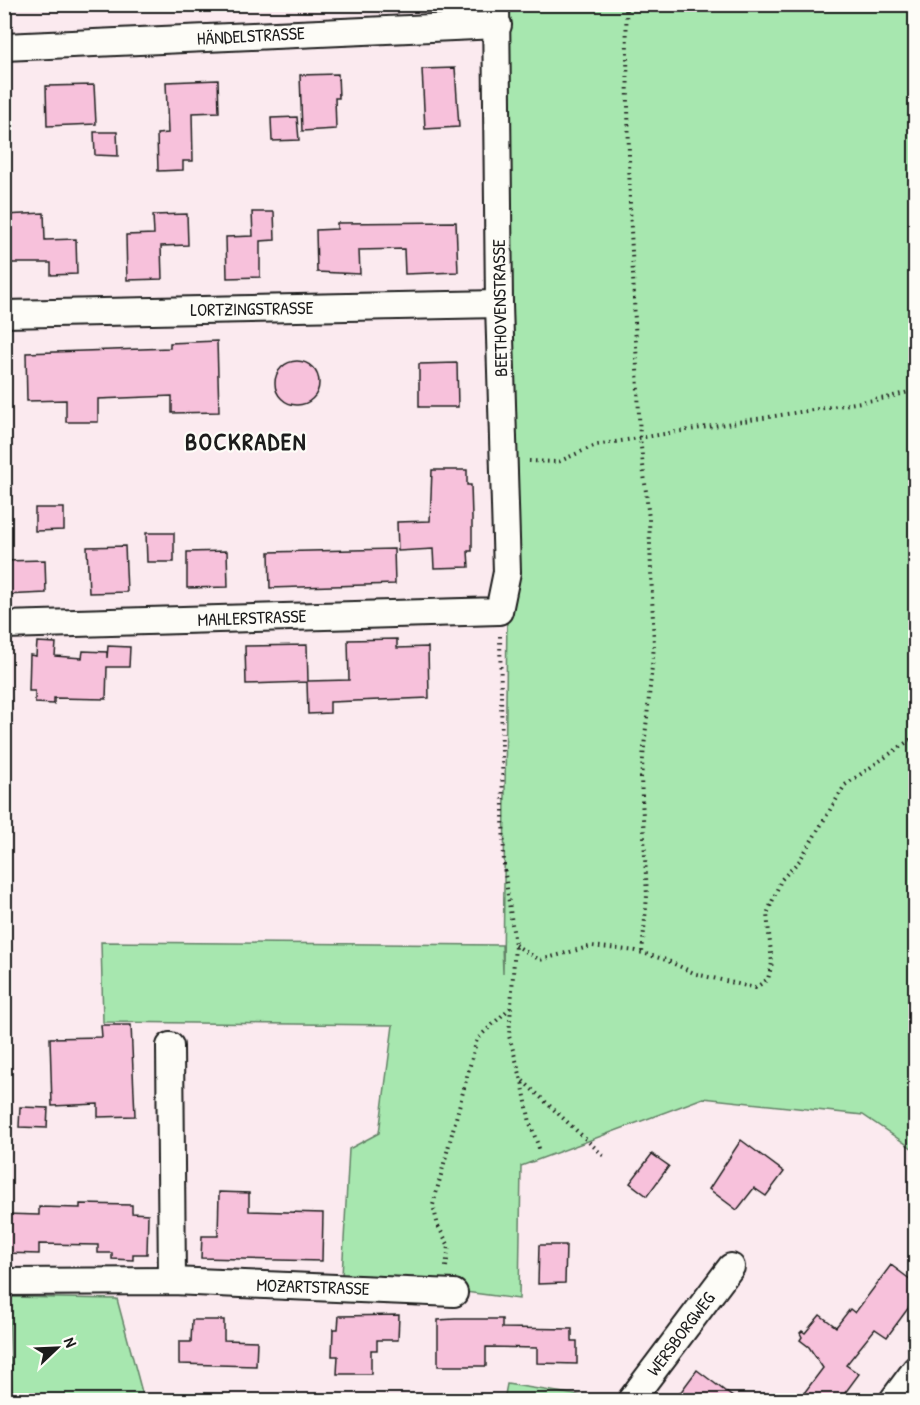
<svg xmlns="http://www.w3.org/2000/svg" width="920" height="1405" font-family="'Patrick Hand',sans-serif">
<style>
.green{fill:#a7e7af;stroke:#628266;stroke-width:1.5}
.building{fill:#f7c1db;stroke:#1c1c1c;stroke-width:1.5}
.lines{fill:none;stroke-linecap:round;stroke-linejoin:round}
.minor-casing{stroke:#1c1c1c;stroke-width:30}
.path{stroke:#1c1c1c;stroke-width:4;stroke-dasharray:1.5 4.5;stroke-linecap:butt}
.minor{stroke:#fdfcf7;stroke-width:26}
.labels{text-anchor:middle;stroke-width:4.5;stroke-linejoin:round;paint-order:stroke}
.street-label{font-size:18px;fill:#1c1c1c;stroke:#fdfcf7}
.district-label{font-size:24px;font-weight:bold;letter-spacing:1.5px;fill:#1c1c1c;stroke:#fdfcf7}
</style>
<rect width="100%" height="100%" fill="#fbeaef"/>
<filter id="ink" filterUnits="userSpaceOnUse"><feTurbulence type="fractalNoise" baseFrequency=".0167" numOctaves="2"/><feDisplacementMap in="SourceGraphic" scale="12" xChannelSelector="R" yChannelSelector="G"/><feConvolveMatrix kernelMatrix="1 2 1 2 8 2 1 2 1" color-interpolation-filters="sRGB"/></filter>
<g filter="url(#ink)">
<g class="green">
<path d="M 505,5 L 915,5 L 915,1150 L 863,1115 L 703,1098 L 521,1166 L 519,1299 L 342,1276 L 349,1149 L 379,1133 L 393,1025 L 103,1022 L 101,942 L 502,945 L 503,974 L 507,613 Z"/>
<path d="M 9,1297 L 117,1299 L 143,1396 L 137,1400 L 12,1400 Z"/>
<path d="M 507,1384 L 608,1400 L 504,1400 Z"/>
</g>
<g class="building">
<path d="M 455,68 L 459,127 L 425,129 L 422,69 Z"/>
<path d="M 338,74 L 339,98 L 335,98 L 336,129 L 302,131 L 300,75 Z"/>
<path d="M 218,80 L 219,112 L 192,113 L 193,161 L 183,161 L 183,170 L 158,171 L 157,134 L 168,133 L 166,82 Z"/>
<path d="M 94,85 L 96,124 L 47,126 L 46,86 Z"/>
<path d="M 297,117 L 299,140 L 272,141 L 271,118 Z"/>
<path d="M 94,132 L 117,132 L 118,156 L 95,155 Z"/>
<path d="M 252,212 L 274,212 L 275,240 L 260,241 L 260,277 L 227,278 L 226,237 L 253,236 Z"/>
<path d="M 44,213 L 45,240 L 76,239 L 77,274 L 51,275 L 51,263 L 8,263 L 4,215 Z"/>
<path d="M 187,214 L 188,245 L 161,246 L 162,279 L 127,280 L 126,235 L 154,234 L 153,215 Z"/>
<path d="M 456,222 L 458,272 L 405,274 L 404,249 L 359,250 L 360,274 L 317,272 L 316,230 L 337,229 L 337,223 Z"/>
<path d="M 217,341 L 219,412 L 172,413 L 172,396 L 98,399 L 98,422 L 66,422 L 66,400 L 27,401 L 26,353 L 170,348 L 170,343 Z"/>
<circle cx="297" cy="383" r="22"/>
<path d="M 457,363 L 458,407 L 419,407 L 419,364 Z"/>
<path d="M 432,470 L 467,470 L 467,485 L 471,485 L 472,518 L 472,551 L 468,551 L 469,567 L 434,568 L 433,549 L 398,551 L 397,522 L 430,521 Z"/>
<path d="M 35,508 L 64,508 L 64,530 L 35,531 Z"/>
<path d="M 146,533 L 174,533 L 174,562 L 147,562 Z"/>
<path d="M 125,546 L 127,592 L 89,593 L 87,547 Z"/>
<path d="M 394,549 L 395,584 L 270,588 L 269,552 Z"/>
<path d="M 227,551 L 228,587 L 187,588 L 187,552 Z"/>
<path d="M 45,560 L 46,593 L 4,595 L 4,561 Z"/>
<path d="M 397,639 L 397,648 L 428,647 L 429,698 L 330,702 L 330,713 L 308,714 L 307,682 L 246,684 L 245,646 L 307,645 L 308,681 L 349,680 L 348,640 Z"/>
<path d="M 37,642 L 56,643 L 55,656 L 82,658 L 83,651 L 107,652 L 107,658 L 108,646 L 130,647 L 129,667 L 107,667 L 106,699 L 54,698 L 54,704 L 35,703 L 35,691 L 29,691 L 30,655 L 36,656 Z"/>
<path d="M 101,1025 L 131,1025 L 135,1116 L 98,1117 L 98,1104 L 52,1106 L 50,1038 L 102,1037 Z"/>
<path d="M 20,1107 L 48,1108 L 47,1128 L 19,1127 Z"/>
<path d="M 741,1140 L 784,1172 L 766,1196 L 754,1188 L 737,1210 L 709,1189 Z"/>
<path d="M 652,1154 L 669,1166 L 647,1196 L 630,1183 Z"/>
<path d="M 219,1192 L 249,1193 L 249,1211 L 323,1213 L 322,1261 L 201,1258 L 202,1236 L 218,1236 Z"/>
<path d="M 80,1204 L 132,1205 L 132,1213 L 148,1214 L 147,1254 L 133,1254 L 133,1260 L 112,1259 L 112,1253 L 98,1253 L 98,1245 L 39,1244 L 39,1254 L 4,1253 L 4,1214 L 39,1215 L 39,1207 L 80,1208 Z"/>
<path d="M 539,1245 L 566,1245 L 565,1283 L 538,1284 Z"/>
<path d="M 891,1265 L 915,1283 L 915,1299 L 887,1337 L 875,1329 L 846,1365 L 859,1374 L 839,1401 L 798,1401 L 823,1368 L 809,1347 L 800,1340 L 802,1337 L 800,1333 L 802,1331 L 805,1333 L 820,1315 L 836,1327 L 850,1309 L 855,1313 Z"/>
<path d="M 399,1315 L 398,1340 L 377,1340 L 377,1350 L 371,1350 L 371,1374 L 337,1374 L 338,1356 L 332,1356 L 333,1329 L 338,1329 L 339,1316 Z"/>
<path d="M 455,1319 L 502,1319 L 502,1328 L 572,1329 L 572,1341 L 577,1341 L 577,1364 L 537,1363 L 537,1348 L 486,1347 L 486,1366 L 438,1366 L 438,1320 Z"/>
<path d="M 192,1320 L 224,1320 L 224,1340 L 257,1341 L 256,1366 L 179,1364 L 179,1342 L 191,1342 Z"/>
<path d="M 697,1370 L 738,1401 L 674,1401 Z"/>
</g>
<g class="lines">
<defs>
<g id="minor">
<path d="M 4,47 L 498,25"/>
<path d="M 4,314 L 499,304"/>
<path d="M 4,625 L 499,611 L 507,572 L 499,304 L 496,4"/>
<path d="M 170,1046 L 172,1281"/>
<path d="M 4,1282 L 172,1281 L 454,1293"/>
<path d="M 631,1400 L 731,1267"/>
<path d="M 893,1400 L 916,1369"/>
</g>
</defs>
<use href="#minor" class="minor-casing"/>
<g class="path">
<path d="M 626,4 L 630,206 L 640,438 L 649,519 L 654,646 L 641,778 L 647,896 L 642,953"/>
<path d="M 529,461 L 558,462 L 596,445 L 886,398 L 916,390"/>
<path d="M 500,636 L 504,867 L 515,945 L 509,1036 L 522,1081 L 530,1123 L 540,1151"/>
<path d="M 515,945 L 540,960 L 592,946 L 636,951 L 666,960 L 696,974 L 755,988 L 768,979 L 772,963 L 767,914 L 781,880 L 800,860 L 845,785 L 910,740 L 916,741"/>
<path d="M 523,1081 L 606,1158"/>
<path d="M 446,1267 L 449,1246 L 438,1226 L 433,1205 L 477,1039 L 510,1008"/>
</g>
<use href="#minor" class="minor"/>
</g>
</g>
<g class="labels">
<g class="street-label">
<text transform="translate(251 36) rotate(-3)" y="6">HÄNDELSTRASSE</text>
<text transform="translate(500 308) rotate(-91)" y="6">BEETHOVENSTRASSE</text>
<text transform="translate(252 309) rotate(-1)" y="6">LORTZINGSTRASSE</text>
<text transform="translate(252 618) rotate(-2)" y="6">MAHLERSTRASSE</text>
<text transform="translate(313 1287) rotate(2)" y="6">MOZARTSTRASSE</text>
<text transform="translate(681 1334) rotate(-53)" y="6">WERSBORGWEG</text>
</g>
<g class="district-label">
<text x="246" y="450">BOCKRADEN</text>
</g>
</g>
<rect width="920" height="1405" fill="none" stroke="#fdfcf7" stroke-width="24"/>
<rect x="12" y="12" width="896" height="1381" fill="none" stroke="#1c1c1c" stroke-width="2" filter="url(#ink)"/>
<g transform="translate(57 1348) rotate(67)" stroke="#fdfcf7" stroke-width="4.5" paint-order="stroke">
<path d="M0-4.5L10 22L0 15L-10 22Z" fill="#1c1c1c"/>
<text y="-9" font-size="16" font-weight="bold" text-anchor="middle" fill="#1c1c1c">N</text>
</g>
</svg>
